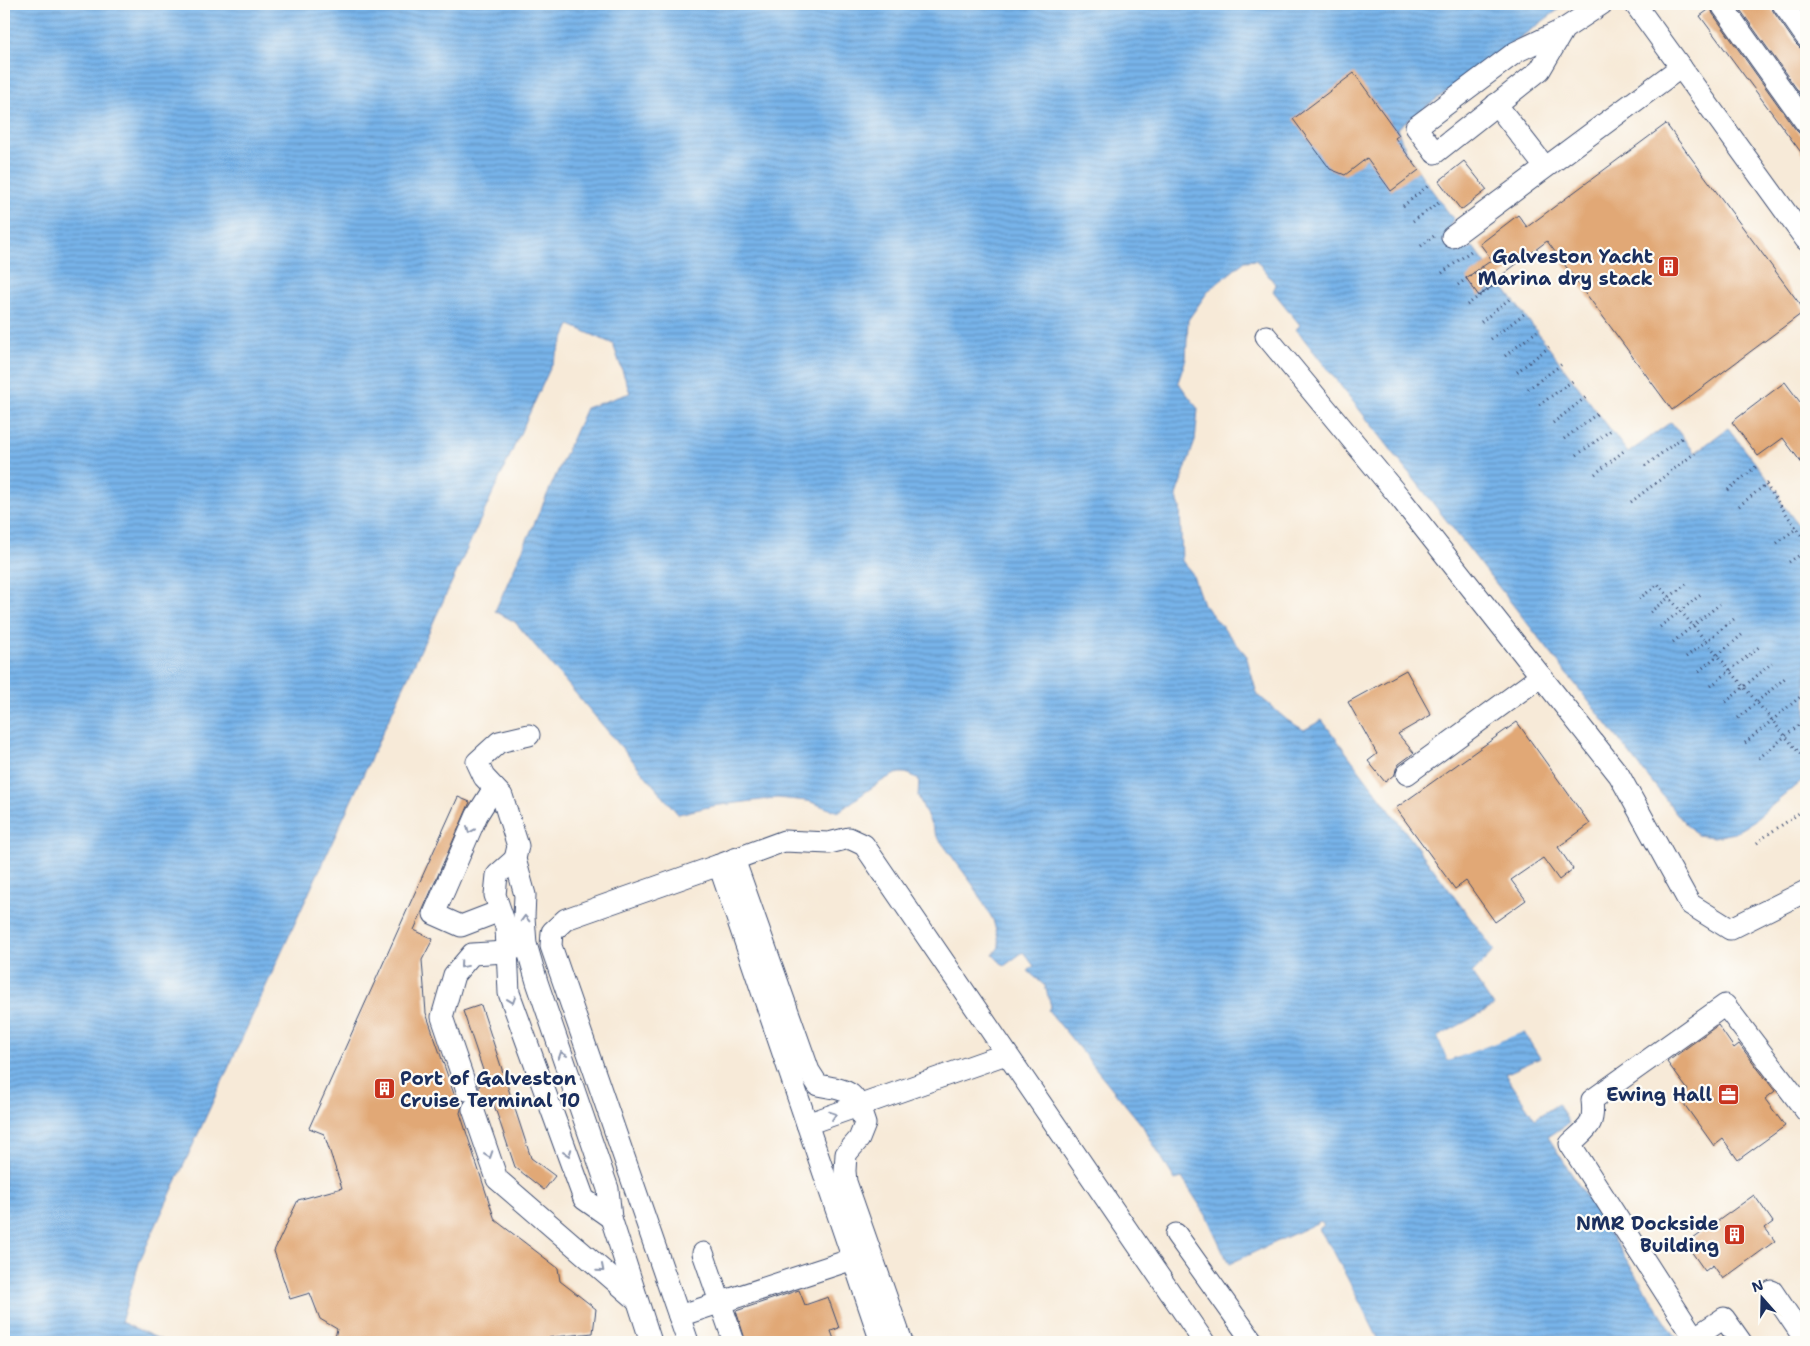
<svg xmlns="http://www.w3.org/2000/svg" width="1810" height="1346" font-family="'Shantell Sans',sans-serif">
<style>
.water{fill:url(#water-rules);stroke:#4971a4}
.pier{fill:#f7ead8}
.building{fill:#e1a876}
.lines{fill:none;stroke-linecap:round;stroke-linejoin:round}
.minor-casing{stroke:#3c4b70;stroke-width:23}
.path{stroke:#3c4b70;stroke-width:3;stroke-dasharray:1 4;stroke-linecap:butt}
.minor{stroke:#fff;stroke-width:21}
.oneway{stroke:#8d97ae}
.labels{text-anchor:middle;stroke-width:4.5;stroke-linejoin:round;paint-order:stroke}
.poi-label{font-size:19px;font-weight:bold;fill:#1b2f5e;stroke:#fdfcf7;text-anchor:end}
</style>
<defs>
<pattern id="water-rules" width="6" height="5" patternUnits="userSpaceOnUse" patternTransform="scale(1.25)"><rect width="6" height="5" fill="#77b3e9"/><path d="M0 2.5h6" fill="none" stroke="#6192c0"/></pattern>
</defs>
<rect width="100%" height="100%" fill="#fdfcf7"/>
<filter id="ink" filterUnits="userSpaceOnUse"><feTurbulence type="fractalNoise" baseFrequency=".02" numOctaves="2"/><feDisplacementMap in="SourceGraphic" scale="10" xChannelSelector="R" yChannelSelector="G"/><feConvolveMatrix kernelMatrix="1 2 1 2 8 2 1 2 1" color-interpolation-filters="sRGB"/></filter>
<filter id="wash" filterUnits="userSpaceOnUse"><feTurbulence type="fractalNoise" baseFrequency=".0096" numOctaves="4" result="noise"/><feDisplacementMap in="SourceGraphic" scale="20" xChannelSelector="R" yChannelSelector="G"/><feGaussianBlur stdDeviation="1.12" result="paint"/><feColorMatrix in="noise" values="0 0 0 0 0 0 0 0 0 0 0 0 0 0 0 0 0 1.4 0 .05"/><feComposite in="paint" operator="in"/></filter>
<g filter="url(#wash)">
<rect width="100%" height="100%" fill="#f7ead8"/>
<path class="water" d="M 4,4 L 1566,4 L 1397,128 C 1408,162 1433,191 1454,220 L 1450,226 L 1468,250 L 1473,247 L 1628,453 L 1671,422 L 1695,453 L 1728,428 L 1780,495 L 1779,499 L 1806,536 L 1806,777 L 1750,824 L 1735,833 L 1714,837 L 1697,835 L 1682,820 L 1296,329 L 1300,325 L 1273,291 L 1276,285 L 1256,260 L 1245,261 L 1209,290 L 1188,320 L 1186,359 L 1178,382 L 1198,409 L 1195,441 L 1176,495 L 1180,507 L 1182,561 L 1192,573 L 1203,604 L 1246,655 L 1257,694 L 1287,720 L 1304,730 L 1322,720 L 1494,950 L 1472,974 L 1494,1006 L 1438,1037 L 1448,1061 L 1523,1031 L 1540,1058 L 1505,1074 L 1535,1119 L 1558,1104 L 1569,1123 L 1548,1137 L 1679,1342 L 1380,1342 L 1334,1252 L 1319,1229 L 1324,1225 L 1321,1221 L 1229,1264 L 1206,1215 L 1182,1178 L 1175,1180 L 1142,1125 L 1048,1010 L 1051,1006 L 1045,986 L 1028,971 L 1034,966 L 1023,952 L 1004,966 L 993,955 L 999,947 L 998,937 L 993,920 L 973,885 L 936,835 L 918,796 L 919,781 C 914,776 909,773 902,773 C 889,772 850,804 838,812 L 808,801 L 777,798 L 712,806 L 678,814 L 515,622 L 495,611 L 586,408 L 630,393 L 613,344 L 570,325 L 140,1260 L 121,1322 L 166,1342 L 4,1342 Z"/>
<path class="pier" d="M 1497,1006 L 1441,1038 L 1450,1058 L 1522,1029 L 1526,1031 L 1448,1061 L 1438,1037 Z"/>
<g id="blocks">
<g class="building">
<path d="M 1736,4 L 1771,4 L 1773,11 L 1796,44 L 1800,48 L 1806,49 L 1806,102 Z"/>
<path d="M 1711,8 L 1713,14 L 1796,130 L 1800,134 L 1806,135 L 1806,159 L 1700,16 Z"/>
<path d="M 1354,73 L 1399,135 L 1395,138 L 1419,170 L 1391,191 L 1367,158 L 1345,175 L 1330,169 L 1293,119 Z"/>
<path d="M 1666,124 L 1805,311 L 1672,410 L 1547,241 L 1498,278 L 1500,281 L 1479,296 L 1466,278 L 1492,260 L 1480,244 L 1518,215 L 1527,227 Z"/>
<path d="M 1464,161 L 1487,190 L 1461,210 L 1439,181 Z"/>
<path d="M 1785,382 L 1806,410 L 1806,469 L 1783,438 L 1758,456 L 1732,422 Z"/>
<path d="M 1406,670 L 1431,715 L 1398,734 L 1414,753 L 1399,764 L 1396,769 L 1395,774 L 1385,782 L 1368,761 L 1377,754 L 1348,702 Z"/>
<path d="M 1517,722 L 1590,824 L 1558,847 L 1573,869 L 1559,880 L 1543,858 L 1511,880 L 1526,900 L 1495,922 L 1466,881 L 1455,889 L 1396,808 Z"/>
<path d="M 458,797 L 470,802 L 414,930 L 433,939 L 422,960 L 426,1013 L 454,1094 L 463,1102 L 460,1113 L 495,1220 L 558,1268 L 560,1281 L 596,1309 L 593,1333 L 517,1341 L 516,1342 L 334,1342 L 337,1329 L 320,1319 L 310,1293 L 290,1299 L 274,1251 L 298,1200 L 342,1188 L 324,1134 L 309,1128 Z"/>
<path d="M 481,1005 L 531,1158 L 555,1176 L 544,1190 L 515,1167 L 493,1102 L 485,1105 L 482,1100 L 477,1097 L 479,1092 L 479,1085 L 487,1082 L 463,1011 Z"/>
<path d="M 1718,1025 L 1734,1048 L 1739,1044 L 1775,1091 L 1765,1099 L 1785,1126 L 1738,1160 L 1723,1139 L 1714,1146 L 1679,1097 L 1688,1090 L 1667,1062 Z"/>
<path d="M 1754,1195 L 1773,1222 L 1765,1228 L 1775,1241 L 1723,1279 L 1713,1265 L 1705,1271 L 1686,1244 Z"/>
<path d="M 799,1290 L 805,1305 L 828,1297 L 839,1328 L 831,1331 L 835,1342 L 746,1342 L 736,1311 Z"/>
</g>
</g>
</g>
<g filter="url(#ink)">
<use href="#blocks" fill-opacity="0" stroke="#3c4b70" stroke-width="1"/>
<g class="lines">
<defs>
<g id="minor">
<path d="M 1635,4 L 1806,240"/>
<path d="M 1783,4 L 1806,37"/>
<path d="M 1723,7 L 1806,123"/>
<path d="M 1564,29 L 1540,70 L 1435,153 L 1416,127 L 1516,52 L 1564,29 L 1602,4"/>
<path d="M 1496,104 L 1545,167"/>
<path d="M 1452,237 L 1681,67"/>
<path d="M 1266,336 L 1401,499 L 1619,775 L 1690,904 L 1730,929 L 1806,891"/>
<path d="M 529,735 L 499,742 L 477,762 L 484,777 L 502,796 L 518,846 L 515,859 L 525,895 L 524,917 L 526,944 L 537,982 L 608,1189 L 611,1218 L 651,1342"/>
<path d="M 1407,774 L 1541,676"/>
<path d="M 494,788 L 477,815 L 434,914 L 461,926 L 500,911"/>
<path d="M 515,859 L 497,875 L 495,895 L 506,927 L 509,993 L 584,1199 L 611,1218"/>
<path d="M 734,859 L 809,1071 L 818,1085 C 853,1091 854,1091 865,1124 L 859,1139 L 846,1154 L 845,1171 L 846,1182 L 902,1342"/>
<path d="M 719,865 L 784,841 L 829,843 L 849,838 L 864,845 L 1204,1342"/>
<path d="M 467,1090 L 442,1017 L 454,975 L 472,954 L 506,952 L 519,947"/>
<path d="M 473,1109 L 497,1179 L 637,1300"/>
<path d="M 807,1124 L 1006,1054"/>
<path d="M 1176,1234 L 1253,1342"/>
<path d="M 703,1253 L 734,1342"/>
<path d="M 1772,1291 L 1806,1341"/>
<path d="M 679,1316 L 551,946 L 552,932 L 566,919 L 719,865 L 853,1259"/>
<path d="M 1694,1338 L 1724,1318 L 1741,1342"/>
<path d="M 688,1342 L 679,1316 L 853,1259 L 881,1342"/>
<path d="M 1697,1342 L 1570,1144 C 1588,1127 1595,1126 1592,1100 L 1725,1005 L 1806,1111"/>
</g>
</defs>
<use href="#minor" class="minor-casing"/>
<g class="path">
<path d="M 1403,206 L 1429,185"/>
<path d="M 1413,221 L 1441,201"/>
<path d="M 1421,246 L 1434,236"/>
<path d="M 1442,273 L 1471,251"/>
<path d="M 1458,285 L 1484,266"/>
<path d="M 1467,305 L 1498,282"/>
<path d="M 1481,322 L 1512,297"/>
<path d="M 1491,339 L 1524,314"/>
<path d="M 1505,356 L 1537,331"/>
<path d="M 1517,372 L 1549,347"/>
<path d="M 1528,389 L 1562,364"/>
<path d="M 1539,405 L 1574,380"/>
<path d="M 1553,423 L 1586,397"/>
<path d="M 1564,439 L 1598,413"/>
<path d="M 1577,455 L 1611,430"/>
<path d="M 1645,466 L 1683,437"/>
<path d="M 1595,474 L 1625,450"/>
<path d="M 1766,485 L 1806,542"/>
<path d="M 1728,490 L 1758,465"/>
<path d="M 1631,502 L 1695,453"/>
<path d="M 1739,506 L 1770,481"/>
<path d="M 1777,543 L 1797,528"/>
<path d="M 1789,562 L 1806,551"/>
<path d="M 1639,599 L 1658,584 L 1806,761"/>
<path d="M 1650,612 L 1689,582"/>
<path d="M 1660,627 L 1703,593"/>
<path d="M 1673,642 L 1720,604"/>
<path d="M 1686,657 L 1734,619"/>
<path d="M 1699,671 L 1744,633"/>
<path d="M 1711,686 L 1759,647"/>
<path d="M 1726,702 L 1772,663"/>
<path d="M 1738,718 L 1785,678"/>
<path d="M 1745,743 L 1800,697"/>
<path d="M 1759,758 L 1806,719"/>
<path d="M 1757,843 C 1773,829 1791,821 1806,807"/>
</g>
<use href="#minor" class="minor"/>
</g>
<defs><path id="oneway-chevron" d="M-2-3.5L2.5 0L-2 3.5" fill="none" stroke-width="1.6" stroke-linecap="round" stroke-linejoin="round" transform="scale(1.25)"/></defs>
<g class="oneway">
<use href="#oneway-chevron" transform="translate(470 830) rotate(113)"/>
<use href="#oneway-chevron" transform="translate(525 919) rotate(-92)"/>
<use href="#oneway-chevron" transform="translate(463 965) rotate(130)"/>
<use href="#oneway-chevron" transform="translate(512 1000) rotate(71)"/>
<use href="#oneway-chevron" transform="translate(562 1055) rotate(-109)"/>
<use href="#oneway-chevron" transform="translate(833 1115) rotate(-19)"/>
<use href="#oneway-chevron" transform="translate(568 1153) rotate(70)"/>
<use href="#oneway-chevron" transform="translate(489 1155) rotate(71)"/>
<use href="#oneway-chevron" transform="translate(601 1269) rotate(41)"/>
</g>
</g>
<defs>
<symbol id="building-square" viewBox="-11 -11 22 22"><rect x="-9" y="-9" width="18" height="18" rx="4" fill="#c8321e" stroke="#fdfcf7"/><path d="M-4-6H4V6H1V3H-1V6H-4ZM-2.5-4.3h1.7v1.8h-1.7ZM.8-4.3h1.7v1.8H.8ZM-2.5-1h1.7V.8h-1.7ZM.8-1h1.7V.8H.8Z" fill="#fff"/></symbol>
<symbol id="office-square" viewBox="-11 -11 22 22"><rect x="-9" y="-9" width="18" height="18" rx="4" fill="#c8321e" stroke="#fdfcf7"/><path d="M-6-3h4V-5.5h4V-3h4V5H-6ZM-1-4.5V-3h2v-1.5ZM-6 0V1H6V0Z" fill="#fff"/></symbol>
</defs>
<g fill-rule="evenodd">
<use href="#building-square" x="1656" y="254" width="25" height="25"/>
<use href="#building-square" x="372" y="1076" width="25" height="25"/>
<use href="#office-square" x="1716" y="1082" width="25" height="25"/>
<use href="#building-square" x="1722" y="1222" width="25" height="25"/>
</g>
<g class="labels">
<g class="poi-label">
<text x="1653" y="263">Galveston Yacht<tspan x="1653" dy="22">Marina dry stack</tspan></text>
<text x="400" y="1085" text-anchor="start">Port of Galveston<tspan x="400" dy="22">Cruise Terminal 10</tspan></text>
<text x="1712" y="1101">Ewing Hall</text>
<text x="1719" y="1230">NMR Dockside<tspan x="1719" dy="22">Building</tspan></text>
</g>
</g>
<rect width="1810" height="1346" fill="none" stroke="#fdfcf7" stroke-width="20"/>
<g transform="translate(1762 1298) rotate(340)" stroke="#fdfcf7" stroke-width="4" paint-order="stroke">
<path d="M0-4L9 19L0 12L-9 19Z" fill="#1b2f5e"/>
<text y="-8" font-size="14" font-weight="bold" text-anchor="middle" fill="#1b2f5e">N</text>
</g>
</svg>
